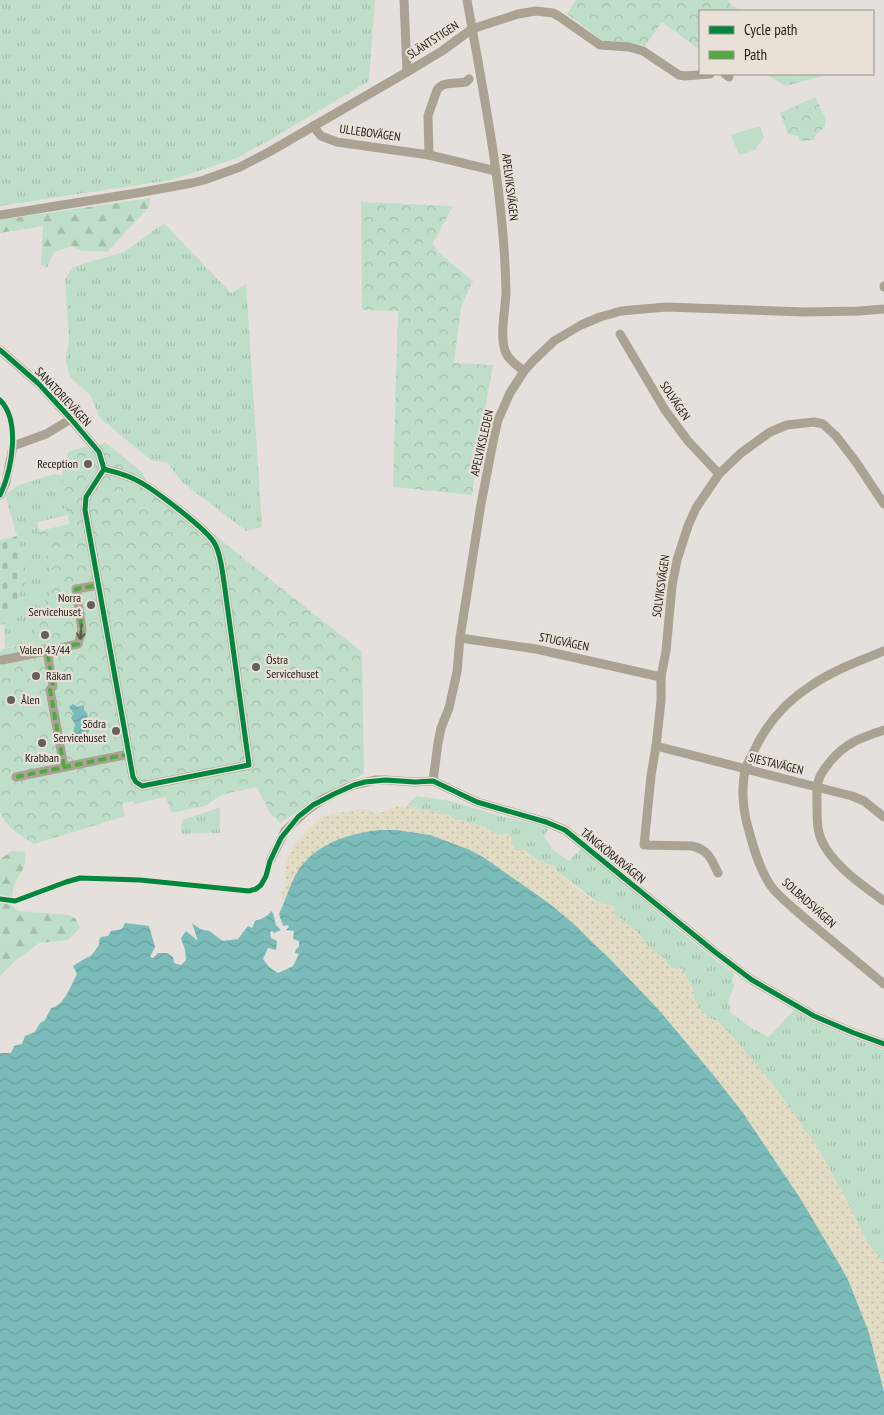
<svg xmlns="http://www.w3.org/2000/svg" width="884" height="1415" font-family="'PT Sans Narrow',sans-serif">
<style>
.grass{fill:url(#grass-tufts)}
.forest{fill:url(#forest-firs)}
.sand{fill:url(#sand-dots)}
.cemetery{fill:url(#cemetery-stones)}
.park{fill:url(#park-crowns)}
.pitch{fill:#bfdec9}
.water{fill:url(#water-waves)}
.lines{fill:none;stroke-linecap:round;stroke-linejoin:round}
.minor{stroke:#aaa394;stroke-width:9}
.quiet{stroke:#52a942;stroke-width:4;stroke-dasharray:8 4;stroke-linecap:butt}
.cycleway-casing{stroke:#e9e0d7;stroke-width:8}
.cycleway{stroke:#00873e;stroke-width:5}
.oneway{stroke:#5e5950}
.poi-dot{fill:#64615d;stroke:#e9e0d7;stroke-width:2}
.labels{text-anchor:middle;stroke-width:4.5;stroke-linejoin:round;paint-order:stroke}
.street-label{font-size:12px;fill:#1f1c19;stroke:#e9e0d7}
.poi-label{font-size:12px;fill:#1f1c19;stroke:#e9e0d7;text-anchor:end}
</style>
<defs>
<pattern id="grass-tufts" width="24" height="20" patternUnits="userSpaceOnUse" patternTransform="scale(1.25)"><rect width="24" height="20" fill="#bfdec9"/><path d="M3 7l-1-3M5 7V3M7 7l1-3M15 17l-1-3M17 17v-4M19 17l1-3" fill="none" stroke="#a4beac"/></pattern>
<pattern id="forest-firs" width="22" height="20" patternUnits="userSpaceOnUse" patternTransform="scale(1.25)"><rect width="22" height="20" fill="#bfdec9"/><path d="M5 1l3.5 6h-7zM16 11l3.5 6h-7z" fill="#a4beac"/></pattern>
<pattern id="sand-dots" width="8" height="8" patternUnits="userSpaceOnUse" patternTransform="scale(1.25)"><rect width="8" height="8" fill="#e3dcc5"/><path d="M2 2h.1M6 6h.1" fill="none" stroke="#c2bca9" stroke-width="1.8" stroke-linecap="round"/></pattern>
<pattern id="cemetery-stones" width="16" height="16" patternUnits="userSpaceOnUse" patternTransform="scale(1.25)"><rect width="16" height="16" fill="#bfdec9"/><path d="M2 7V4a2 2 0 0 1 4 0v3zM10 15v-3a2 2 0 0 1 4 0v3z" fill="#a4beac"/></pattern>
<pattern id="park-crowns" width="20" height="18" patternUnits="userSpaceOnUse" patternTransform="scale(1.25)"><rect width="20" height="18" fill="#bfdec9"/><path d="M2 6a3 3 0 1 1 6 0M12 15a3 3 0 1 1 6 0" fill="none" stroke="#a4beac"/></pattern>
<pattern id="water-waves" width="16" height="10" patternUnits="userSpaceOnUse" patternTransform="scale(1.25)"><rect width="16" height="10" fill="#7bbcba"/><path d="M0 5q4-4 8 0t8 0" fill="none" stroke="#6aa19f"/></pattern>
</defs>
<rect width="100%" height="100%" fill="#e5e0db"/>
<g class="grass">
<path d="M 0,0 L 375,0 L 369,81 L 273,138 L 237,158 L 171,180 L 0,206 Z"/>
<path d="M 164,223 L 231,293 L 246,284 L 262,527 L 246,531 L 182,482 L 167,462 L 152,461 L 100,418 L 90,395 L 70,377 L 66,360 L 69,338 L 65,279 L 73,267 L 124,252 Z"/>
<path d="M 54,474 L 62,475 L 68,515 L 37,522 L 55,587 L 39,608 L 34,642 L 5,648 L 4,624 L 25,583 L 17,536 L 5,495 L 19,485 Z"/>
<path d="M 416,796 L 446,800 L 500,816 L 547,827 L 548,830 L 544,836 L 552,849 L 569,861 L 582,848 C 633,890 681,935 734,974 L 732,980 C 737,988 730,993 728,1002 L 730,1006 L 730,1012 L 750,1027 L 769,1037 L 794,1010 C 822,1027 853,1039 884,1050 L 884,1262 L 867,1243 L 845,1197 L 812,1138 L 804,1130 L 798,1119 L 773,1085 L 730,1034 L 718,1022 L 708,1017 L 699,1008 L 694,998 L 694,992 L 685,974 L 677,968 L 671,968 L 664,958 L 650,949 L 635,929 L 626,924 L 624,921 L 619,918 L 615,917 L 614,908 L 611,905 L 602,904 L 596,901 L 557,871 L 554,866 C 544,864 532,857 524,850 L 520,851 L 515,850 L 509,834 L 507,833 L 499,835 L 491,832 L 487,828 L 468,823 L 466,821 L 455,820 L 447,814 L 438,814 L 429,810 L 421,811 L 416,807 L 406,806 Z"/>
<path d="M 219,808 L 220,810 L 220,833 L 181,834 L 182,820 Z"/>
</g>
<g class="forest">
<path d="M 150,198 L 149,207 L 107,252 L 78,250 L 73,246 L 54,252 L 47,267 L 41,265 L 43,226 L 0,233 L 0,220 Z"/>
<path d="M 12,851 L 24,852 C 30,865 16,877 13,889 C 12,894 12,900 11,905 L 19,911 L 68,915 L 76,919 L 80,928 L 68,940 L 39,943 L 15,961 L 0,976 L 0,859 Z"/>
</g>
<path class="sand" d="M 397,806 L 416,807 L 421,811 L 429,810 L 438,814 L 447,814 L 455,820 L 466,821 L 468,823 C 474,824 482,825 487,828 C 491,830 493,833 498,834 C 502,835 506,832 509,835 C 513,838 512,845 515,850 L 520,851 L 524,850 C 531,857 544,865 553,865 L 557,871 C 573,885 590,903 611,905 L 614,908 L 615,917 L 622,919 L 626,924 L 635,929 L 650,949 L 664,958 L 671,968 L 680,968 L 683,970 L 694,992 L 694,998 L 699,1008 L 708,1017 L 718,1022 L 730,1034 L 773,1085 L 798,1119 L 804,1130 L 812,1138 L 845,1197 L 867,1243 L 884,1262 L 884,1392 L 878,1366 L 841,1267 L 800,1198 L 765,1145 L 715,1077 L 659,1010 L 608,957 L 591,941 L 575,925 L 550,904 L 512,878 L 430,835 L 396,830 L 371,831 L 335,840 L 295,876 L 285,901 L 282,899 C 281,892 285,887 286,880 C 286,876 284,873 285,869 C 287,850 312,819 330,814 C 335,812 340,813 345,812 C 353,811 360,808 368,810 C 371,811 373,813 375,813 C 383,814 390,808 397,806 Z"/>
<path class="cemetery" d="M 17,536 L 25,583 L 4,624 L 0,625 L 0,540 Z"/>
<g class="park">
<path d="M 576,0 L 728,0 L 731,5 L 741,11 L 700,11 L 700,50 L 662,22 L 645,46 L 603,41 L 567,14 Z"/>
<path d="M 765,74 L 829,74 L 786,86 Z"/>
<path d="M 815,97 L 826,119 L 825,127 L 817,133 L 814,140 L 800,141 L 798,136 L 788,134 L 780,113 Z"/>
<path d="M 361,202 L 453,206 L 433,243 L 438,252 L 473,281 L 461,307 L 454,363 L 493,365 L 480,437 L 472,495 L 393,487 L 398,311 L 362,310 Z"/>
<path d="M 105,442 L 143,473 L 145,480 L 362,652 L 364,774 L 327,792 L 280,823 L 270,813 L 257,787 L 247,789 L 221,795 L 205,806 L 171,813 L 166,797 L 134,804 L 134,801 L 122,804 L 125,816 L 34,844 C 20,835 5,827 0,811 L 0,651 L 3,649 L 34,642 L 39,608 L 55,587 L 39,531 L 69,524 L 62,475 L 68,452 L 87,446 L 91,451 Z"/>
</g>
<path class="pitch" d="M 760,126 L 764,137 L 755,150 L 739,155 L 731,135 Z"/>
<g class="water">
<path d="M 73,704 L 78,707 L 84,705 L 84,710 L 88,715 C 84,724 86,721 89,729 L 88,734 C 82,736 77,738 73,733 L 75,724 L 71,718 L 74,714 L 69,707 Z"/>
<path d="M 380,830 L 396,830 L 430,835 L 470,850 L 483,857 L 550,904 L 575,925 L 591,941 L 608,957 L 659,1010 L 715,1077 L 743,1113 L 800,1198 L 841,1267 L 849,1282 L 869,1333 L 884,1392 L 884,1415 L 0,1415 L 0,1053 L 11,1053 L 14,1046 L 22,1044 L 25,1036 L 35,1032 L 40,1023 L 45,1020 L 51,1008 C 64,1006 71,985 77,974 L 73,966 L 86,958 L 91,956 L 99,945 L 99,940 L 101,937 L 108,936 L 111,931 L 122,929 L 125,923 L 149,926 L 155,947 L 150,957 L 153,958 L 158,953 L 167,953 L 173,957 L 174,963 L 181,965 L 186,960 L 185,950 L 181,938 L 186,931 L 198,941 L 192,923 L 200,929 L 209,931 L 223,941 L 238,939 L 248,926 L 252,928 L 255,921 C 261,919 268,917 271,911 L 273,913 L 276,925 L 281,930 L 274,933 L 272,931 L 270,932 L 271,938 L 277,941 L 276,950 L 268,948 L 263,959 L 269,967 L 278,973 L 293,966 L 299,954 L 295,953 L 296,949 L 299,947 L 299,941 L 293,939 L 294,931 L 286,930 L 289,927 L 288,925 L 283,926 L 279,914 C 285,902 289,887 296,874 C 314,844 346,834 380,830 Z"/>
</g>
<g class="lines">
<g class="minor">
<path d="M 404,0 L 407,72"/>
<path d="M 467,0 C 484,96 504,193 506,291 C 506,309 498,339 507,355 C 511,362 518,366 524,371"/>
<path d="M 725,74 L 729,77"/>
<path d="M 313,126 L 321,136 L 337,142 L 429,155 L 496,171"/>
<path d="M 429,155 L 428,116 L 437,90 C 443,81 456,84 466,82 L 469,79"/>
<path d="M 0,215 L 143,192 L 192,183 L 204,180 L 240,167 L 269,152 L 407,72 L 442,51 L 472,29 L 518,14 L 536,11 L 553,13 L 560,17 L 600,45 L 629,47 L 643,51 L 679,75 L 685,76 L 710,74"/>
<path d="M 884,286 L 884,287"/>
<path d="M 620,334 L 665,410 L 688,441 L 719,474"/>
<path d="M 0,350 L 39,384 L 71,419 L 99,452 L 104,469 L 86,497 L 85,510 L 133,777 L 136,782 L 142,786 L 249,765 L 224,582 C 222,570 221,555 215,544 C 207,529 150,486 134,479 C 124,474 114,472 104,469"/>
<path d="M 0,495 L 6,482 L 13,446 L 46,434 L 71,419"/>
<path d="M 460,638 L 536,649 L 661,677"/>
<path d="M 884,651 C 859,661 834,670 812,685 C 785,702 766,724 753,753 C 750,758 747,764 745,770 C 741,790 743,811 749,831 C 754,850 761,874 774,890 C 784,901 797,911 808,921 C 833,942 859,963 884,984"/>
<path d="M 2,660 L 47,651"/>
<path d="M 884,730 C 860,738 845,743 829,763 C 825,768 821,773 819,779 C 816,788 817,797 817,806 C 817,823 817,836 827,850 C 841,871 864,886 884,901"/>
<path d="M 656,746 L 852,796 L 864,801 L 884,817"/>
<path d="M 64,767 L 50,690 L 53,686 L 47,651 L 78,644 L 82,630 L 76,589 L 99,585"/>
<path d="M 16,777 L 129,754"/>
<path d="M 433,781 L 438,743 L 441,728 L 449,708 L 457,672 L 460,638 L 481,504 L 494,437 L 498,420 L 510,393 L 524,371 L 534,360 L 554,341 L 581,325 L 600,317 L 621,311 L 666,307 L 805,312 L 859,311 L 884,309"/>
<path d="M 270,861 L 285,831 L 306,811 L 323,799 L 344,789 L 354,785 L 376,780 L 386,780 L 415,782 L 433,781 L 477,802 L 546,822 L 565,830 L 715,952 L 752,980 L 814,1016 L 854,1033 L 884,1044"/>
<path d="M 718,873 C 711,859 709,850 692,846 L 644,845 L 651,776 L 656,746 L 661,701 L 661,677 L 666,651 L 672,586 L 677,560 L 688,526 L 696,508 L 719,474 L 741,453 L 770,432 L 787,425 L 814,422 L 823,424 L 836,436 L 856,462 L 884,504"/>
</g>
<g class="quiet">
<path d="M 64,767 L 50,690 L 53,686 L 47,651 L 78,644 L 82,630 L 76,589 L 99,585"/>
<path d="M 16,777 L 129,754"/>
</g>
<defs>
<g id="cycleway">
<path d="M 0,350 L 39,384 L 71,419 L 99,452 L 104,469 L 86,497 L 85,510 L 133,777 L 136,782 L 142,786 L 249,765 L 224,582 C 222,570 221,555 215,544 C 207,529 150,486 134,479 C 124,474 114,472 104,469"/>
<path d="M 0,400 C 21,421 12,470 0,495"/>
<path d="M 0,899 L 15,901 L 66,882 L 80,878 L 140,880 L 249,891 L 256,889 L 261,885 L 266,876 L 270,861 L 281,838 L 298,817 L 313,805 L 334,794 L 354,785 L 365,782 L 386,780 L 415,782 L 433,781 L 477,802 L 546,822 L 565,830 L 715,952 L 752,980 L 814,1016 L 854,1033 L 884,1044"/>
</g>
</defs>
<use href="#cycleway" class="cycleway-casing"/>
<use href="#cycleway" class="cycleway"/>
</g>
<defs><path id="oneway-shaft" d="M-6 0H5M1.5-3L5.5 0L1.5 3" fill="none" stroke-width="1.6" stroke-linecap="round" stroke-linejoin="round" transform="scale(1.25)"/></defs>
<use class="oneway" href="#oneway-shaft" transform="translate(81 632) rotate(95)"/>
<g class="poi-dot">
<circle cx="88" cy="464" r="5"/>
<circle cx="91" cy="605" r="5"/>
<circle cx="45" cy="635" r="5"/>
<circle cx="256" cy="667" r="5"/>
<circle cx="36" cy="676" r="5"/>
<circle cx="11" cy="700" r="5"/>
<circle cx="116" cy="731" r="5"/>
<circle cx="42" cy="743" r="5"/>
</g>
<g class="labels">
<g class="street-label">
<text transform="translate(433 40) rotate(-33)" y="4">SLÄNTSTIGEN</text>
<text transform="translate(370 133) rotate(8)" y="4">ULLEBOVÄGEN</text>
<text transform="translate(510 187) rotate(83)" y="4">APELVIKSVÄGEN</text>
<text transform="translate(63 397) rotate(47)" y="4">SANATORIEVÄGEN</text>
<text transform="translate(675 401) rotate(56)" y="4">SOLVÄGEN</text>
<text transform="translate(482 443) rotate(-77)" y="4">APELVIKSLEDEN</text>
<text transform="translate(661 586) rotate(-82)" y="4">SOLVIKSVÄGEN</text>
<text transform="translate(564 642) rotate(12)" y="4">STUGVÄGEN</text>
<text transform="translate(776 764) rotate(14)" y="4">SIESTAVÄGEN</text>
<text transform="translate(613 856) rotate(39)" y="4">TÅNGKÖRARVÄGEN</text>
<text transform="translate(809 903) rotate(42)" y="4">SOLBADSVÄGEN</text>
</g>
<g class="poi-label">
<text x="78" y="468">Reception</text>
<text x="81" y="602">Norra<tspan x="81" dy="14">Servicehuset</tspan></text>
<text x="45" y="654" text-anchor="middle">Valen 43/44</text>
<text x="266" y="664" text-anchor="start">Östra<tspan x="266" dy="14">Servicehuset</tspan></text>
<text x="46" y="680" text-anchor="start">Räkan</text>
<text x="21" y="704" text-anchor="start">Ålen</text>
<text x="106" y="728">Södra<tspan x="106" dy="14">Servicehuset</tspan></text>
<text x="42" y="762" text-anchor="middle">Krabban</text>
</g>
</g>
<rect x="699" y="10" width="175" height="65" fill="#e9e0d7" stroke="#98928b"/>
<rect x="709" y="26" width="25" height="8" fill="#00873e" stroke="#98928b"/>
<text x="744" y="35" font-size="15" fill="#1f1c19">Cycle path</text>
<rect x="709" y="51" width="25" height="8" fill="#52a942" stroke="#98928b"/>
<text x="744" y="60" font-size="15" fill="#1f1c19">Path</text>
</svg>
